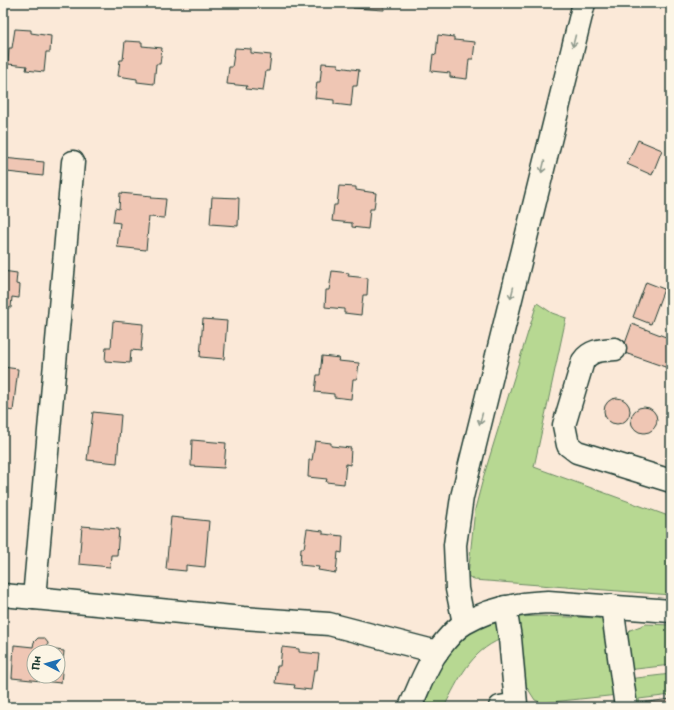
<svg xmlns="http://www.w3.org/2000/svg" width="674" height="710" font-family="'Shantell Sans',sans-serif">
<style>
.green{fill:#b7d892;stroke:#6b8a63}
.building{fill:#efc6b4;stroke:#1f3d34;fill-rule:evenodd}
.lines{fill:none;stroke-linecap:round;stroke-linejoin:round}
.minor-casing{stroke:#1f3d34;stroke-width:25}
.minor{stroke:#fcf5e5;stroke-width:22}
.oneway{stroke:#8e998c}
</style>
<rect width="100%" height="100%" fill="#fbe9d8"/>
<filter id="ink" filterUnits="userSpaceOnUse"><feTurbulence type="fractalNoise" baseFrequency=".025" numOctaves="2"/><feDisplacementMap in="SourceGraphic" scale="8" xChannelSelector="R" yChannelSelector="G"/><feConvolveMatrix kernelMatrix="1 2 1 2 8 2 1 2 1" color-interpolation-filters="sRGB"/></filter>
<g filter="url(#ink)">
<g class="green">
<path d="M 537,303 L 552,313 L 566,318 L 534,467 L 671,517 L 671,595 L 474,580 L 468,576 L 475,509 L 484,475 Z"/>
<path d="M 540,616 L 598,618 L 606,622 L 618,695 L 542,703 L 535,700 L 526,686 L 518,617 Z"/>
<path d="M 496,622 L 501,639 C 470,652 459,679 444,707 L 420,707 C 429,687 439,663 453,647 C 464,634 481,627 496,622 Z"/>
<path d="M 646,624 L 671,625 L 671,665 L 627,670 L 624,636 L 630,630 Z"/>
<path d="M 671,674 L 671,695 L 639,699 L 640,707 L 632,707 L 628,679 Z"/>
</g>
<g class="building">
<path d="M 354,3 L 385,3 L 384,10 L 353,8 Z"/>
<path d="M 15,29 L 31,30 L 31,33 L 51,36 L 50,52 L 46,52 L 44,72 L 26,70 L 27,66 L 8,64 L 9,48 L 12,48 Z"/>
<path d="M 438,35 L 454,37 L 454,40 L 475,42 L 473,59 L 469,59 L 467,79 L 450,77 L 450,73 L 431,71 L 433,54 L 436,55 Z"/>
<path d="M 125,41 L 142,42 L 142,46 L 162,48 L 160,64 L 156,64 L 154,84 L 137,82 L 137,79 L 118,76 L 120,60 L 123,60 Z"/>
<path d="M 235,48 L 251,49 L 251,53 L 271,55 L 269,71 L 266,71 L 263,91 L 246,89 L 247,86 L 227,84 L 229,67 L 232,67 Z"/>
<path d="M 322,63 L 338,64 L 338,67 L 359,70 L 357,86 L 353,86 L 351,106 L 334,104 L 334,100 L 315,98 L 317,82 L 320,82 Z"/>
<path d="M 638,140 L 662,150 L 652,175 L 627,164 Z"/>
<path d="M 3,158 L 44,162 L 43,176 L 7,172 L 5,194 L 3,194 Z"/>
<path d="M 339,186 L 356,187 L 356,190 L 376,193 L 374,209 L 370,209 L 368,229 L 352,227 L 352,223 L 332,221 L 334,205 L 337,205 Z"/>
<path d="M 120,193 L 152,196 L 151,198 L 166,199 L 164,218 L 149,217 L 146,250 L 117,247 L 120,223 L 113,222 L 115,208 L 119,209 Z"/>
<path d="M 212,197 L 239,198 L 238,226 L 210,224 Z"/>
<path d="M 3,271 L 17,273 L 16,284 L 20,285 L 19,298 L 12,297 L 11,308 L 3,307 Z"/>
<path d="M 332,271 L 349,273 L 348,276 L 368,278 L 367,295 L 363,295 L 361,315 L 344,313 L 344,309 L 325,307 L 326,290 L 329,290 Z"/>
<path d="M 646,282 L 664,289 L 651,324 L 633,317 Z"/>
<path d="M 203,319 L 227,321 L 224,359 L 200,357 Z"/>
<path d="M 113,321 L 143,324 L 141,351 L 131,350 L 130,363 L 105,361 L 106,347 L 111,347 Z"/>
<path d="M 632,324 L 671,339 L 671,369 L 622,352 Z"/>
<path d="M 322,356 L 339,358 L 338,361 L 359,363 L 357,379 L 353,379 L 351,399 L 334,397 L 334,394 L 315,392 L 317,375 L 320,375 Z"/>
<path d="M 3,367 L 18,369 L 13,411 L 3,409 Z"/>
<circle cx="617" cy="411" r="13"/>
<circle cx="644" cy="420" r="13"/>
<path d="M 93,412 L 121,415 L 117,463 L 87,460 Z"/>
<path d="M 192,440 L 226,443 L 224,468 L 191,466 Z"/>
<path d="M 315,441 L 331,443 L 331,446 L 351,448 L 350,465 L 346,464 L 344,484 L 326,482 L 327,479 L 308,477 L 309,460 L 312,460 Z"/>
<path d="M 171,517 L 209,521 L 205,567 L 186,565 L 186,571 L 166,569 Z"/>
<path d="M 82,526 L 119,529 L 117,555 L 111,555 L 110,567 L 79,564 Z"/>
<path d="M 307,529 L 323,531 L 323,534 L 343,536 L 342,553 L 338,552 L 336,573 L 318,570 L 319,567 L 300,565 L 301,548 L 304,548 Z"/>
<path d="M 38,638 L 44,638 L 48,643 L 47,649 L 64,651 L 61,683 L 12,678 L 14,645 L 33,647 L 34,642 ZM 34,652 L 58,652 L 58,676 L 34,676 Z"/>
<path d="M 282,647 L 299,649 L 299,652 L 319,654 L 317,670 L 314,670 L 311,690 L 294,688 L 295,685 L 275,683 L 277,666 L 280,666 Z"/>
<path d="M 671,699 L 671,707 L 640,707 L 640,703 Z"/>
</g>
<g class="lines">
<defs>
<g id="minor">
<path d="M 615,349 C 602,350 590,350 583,361 L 564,425 L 568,445 L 577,452 L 671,481"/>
<path d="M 3,595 L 243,618 L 329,624 L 437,652"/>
<path d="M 34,598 L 73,162"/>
<path d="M 612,606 L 626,707"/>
<path d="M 464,623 L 457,589 L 455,545 L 462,497 L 584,3"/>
<path d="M 410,707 C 419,688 426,666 439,649 C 445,641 456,628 465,623 C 489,609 521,603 548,602 L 671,611"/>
<path d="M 500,707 L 516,704 L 510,638 L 505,607"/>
</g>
</defs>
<use href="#minor" class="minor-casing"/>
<use href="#minor" class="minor"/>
</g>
<defs><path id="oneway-shaft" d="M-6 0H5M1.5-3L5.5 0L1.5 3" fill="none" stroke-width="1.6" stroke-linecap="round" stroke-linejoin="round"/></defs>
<g class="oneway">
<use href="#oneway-shaft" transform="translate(574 41) rotate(104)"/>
<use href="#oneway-shaft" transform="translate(543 167) rotate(104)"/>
<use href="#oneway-shaft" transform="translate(512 293) rotate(104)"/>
<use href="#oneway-shaft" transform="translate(481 419) rotate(104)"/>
</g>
</g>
<rect width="674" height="710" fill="none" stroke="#fcf5e5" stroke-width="16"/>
<rect x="8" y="8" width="658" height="694" fill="none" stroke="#1f3d34" stroke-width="1.5" filter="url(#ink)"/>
<g transform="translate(46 664) rotate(276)"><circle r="19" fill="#fcf5e5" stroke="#a4ab9e"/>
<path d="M0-3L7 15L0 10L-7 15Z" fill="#1f6fb2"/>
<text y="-6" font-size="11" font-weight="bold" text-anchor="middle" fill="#1f3d34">Пн</text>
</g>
</svg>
